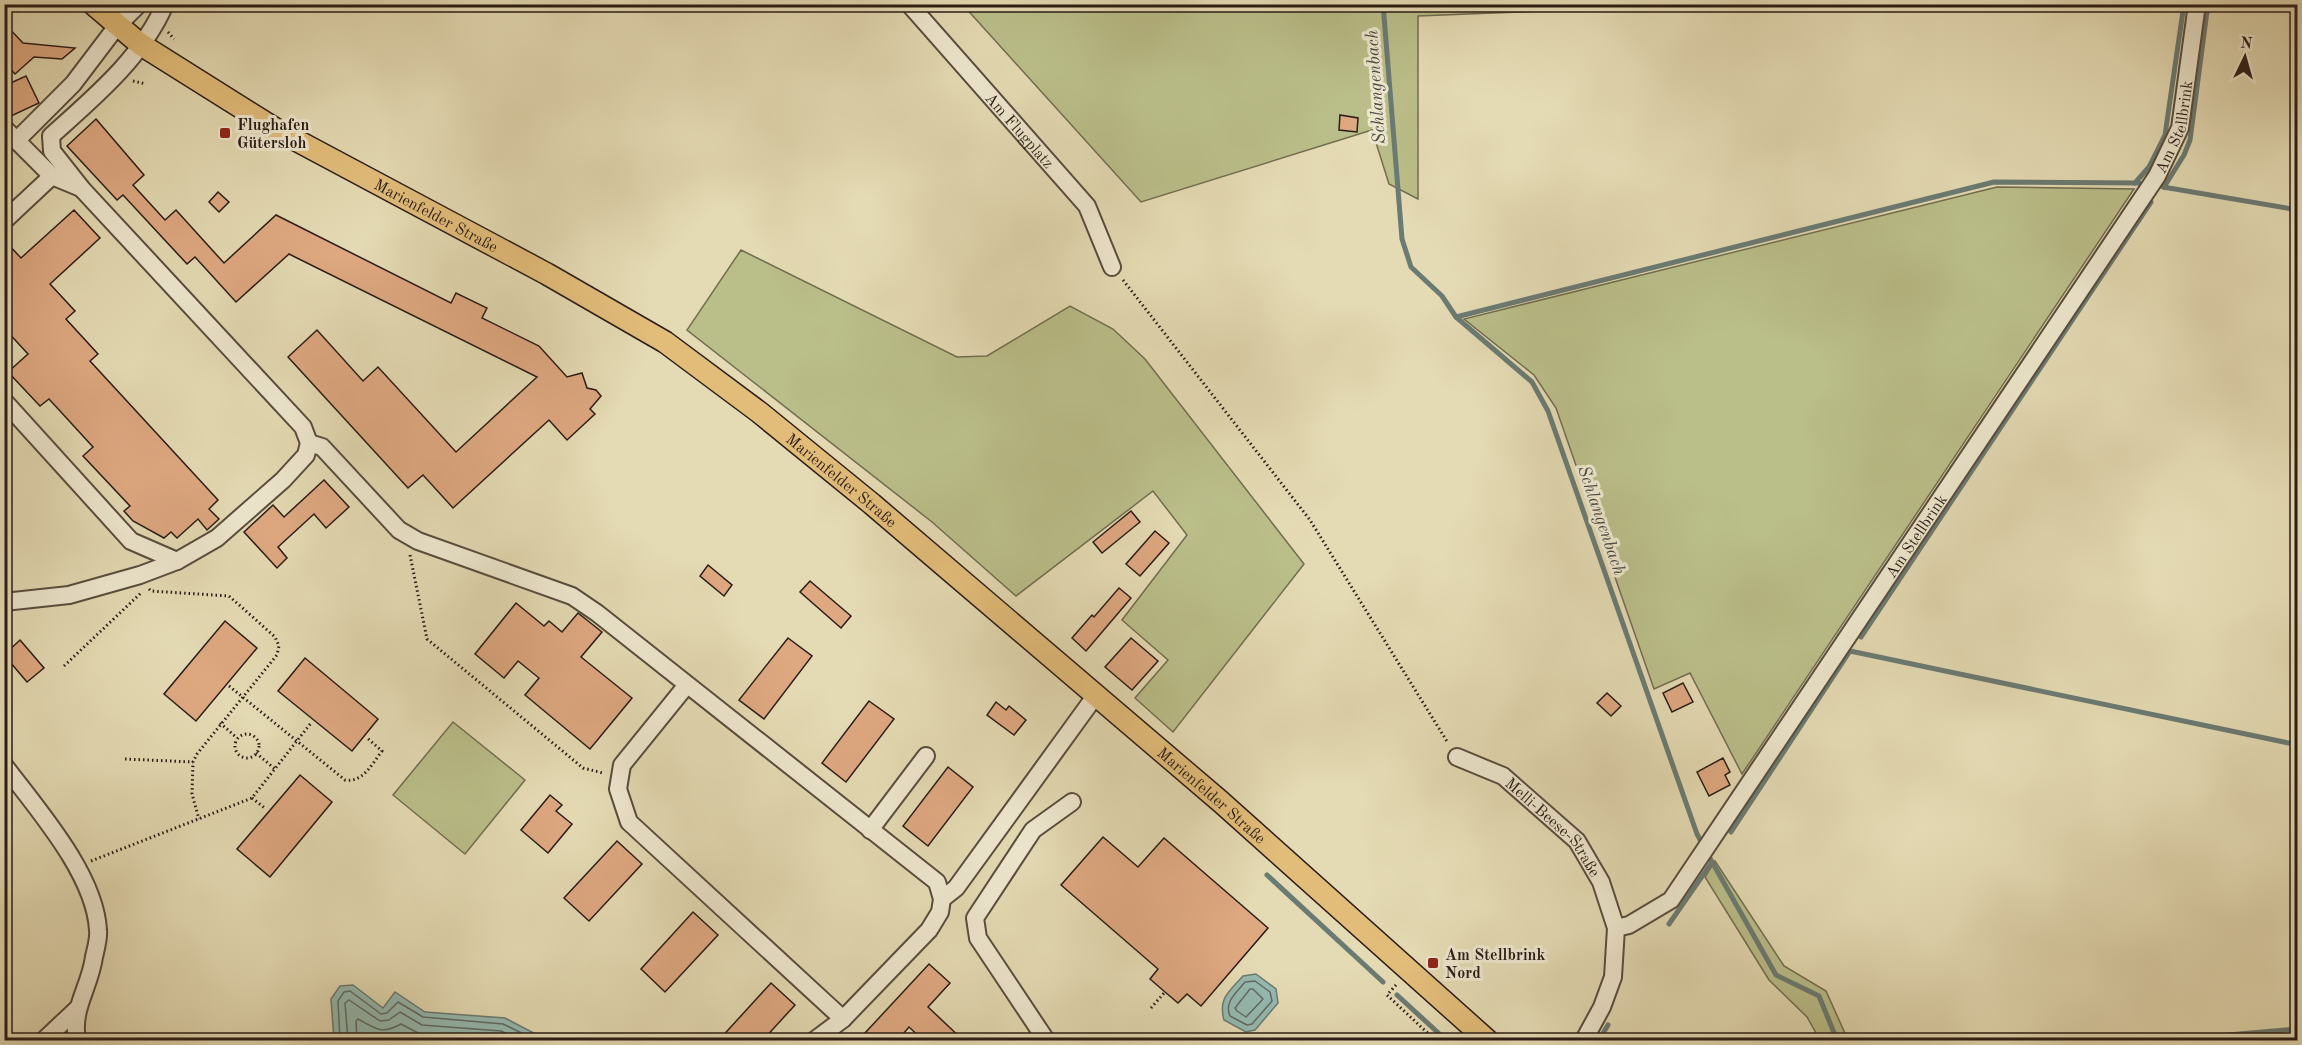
<svg xmlns="http://www.w3.org/2000/svg" width="2302" height="1045" font-family="'Old Standard TT',serif">
<style>
.green{fill:#babe89;stroke:#726d50;stroke-width:1.5}
.water{fill:#95bab1;stroke:#6a7b73;stroke-width:1.5}
.lines{fill:none;stroke-linecap:round;stroke-linejoin:round}
.shore{stroke:#606b64;stroke-width:1.5}
.stream{stroke:#6a7b73;stroke-width:5}
.building{fill:#dea881;stroke:#2a1c17;stroke-width:1.5}
.minor-casing{stroke:#584c3e;stroke-width:20}
.major-casing{stroke:#2a1c17;stroke-width:24}
.path{stroke:#2a1c17;stroke-width:3;stroke-dasharray:1.5 3;stroke-linecap:butt}
.minor{stroke:#ede7ce;stroke-width:16}
.major{stroke:#e2bd7a;stroke-width:21}
.poi-dot{fill:#8f2418;stroke:#ede7ce;stroke-width:2}
.labels{text-anchor:middle;stroke-width:6;stroke-linejoin:round;paint-order:stroke}
.poi-label{font-size:16px;font-weight:bold;fill:#2a1c17;stroke:#ede7ce;text-anchor:start}
.street-label{font-size:16px;fill:#2a1c17;stroke:#ede7ce}
.water-label{font-size:18px;font-style:italic;fill:#4a4b45;stroke:#ede7ce}
</style>
<rect width="100%" height="100%" fill="#e4dab3"/>
<filter id="stains"><feTurbulence type="fractalNoise" baseFrequency=".00333" numOctaves="4"/><feColorMatrix values="0 0 0 0 .2 0 0 0 0 .09 0 0 0 0 .02 0 0 0 .5 -.17"/></filter>
<radialGradient id="worn" r=".72"><stop offset=".6" stop-color="#630" stop-opacity="0"/><stop offset="1" stop-color="#630" stop-opacity=".3"/></radialGradient>
<g class="green">
<path d="M 1644,4 L 1647,7 L 1418,16 L 1418,199 L 1389,184 L 1372,130 L 1141,202 L 963,5 Z"/>
<path d="M 1997,187 L 2134,189 L 1742,774 L 1690,673 L 1654,689 L 1556,408 L 1534,375 L 1464,319 Z"/>
<path d="M 741,250 L 957,357 L 987,356 L 1070,306 L 1113,329 L 1145,359 L 1304,564 L 1173,732 L 1135,698 L 1168,660 L 1122,620 L 1187,535 L 1153,491 L 1016,596 L 932,522 L 687,330 Z"/>
<path d="M 453,722 L 525,780 L 465,854 L 393,795 Z"/>
<path d="M 1715,861 L 1784,966 L 1826,991 L 1848,1040 L 1820,1040 L 1807,1017 L 1769,980 L 1705,877 Z"/>
</g>
<g class="water">
<path d="M 1256,974 L 1276,989 L 1278,1003 L 1255,1030 L 1246,1032 L 1224,1020 C 1218,998 1229,992 1243,976 Z"/>
<path d="M 353,985 L 383,1008 L 395,992 L 425,1012 L 505,1018 L 547,1040 L 334,1040 L 331,999 L 340,986 Z"/>
</g>
<g class="lines">
<g class="shore">
<path d="M 1255,981 L 1270,992 L 1272,1001 L 1252,1024 L 1247,1025 L 1230,1016 C 1224,1002 1236,993 1245,982 Z"/>
<path d="M 1250,989 L 1253,989 L 1263,999 L 1246,1017 L 1237,1011 L 1235,1008 Z"/>
<path d="M 340,1040 L 338,1001 L 344,992 L 350,991 L 381,1014 L 387,1013 L 398,1002 L 423,1017 L 503,1024 L 536,1040"/>
<path d="M 348,1040 L 345,1003 L 349,1000 L 380,1021 L 389,1020 L 400,1012 L 422,1025 L 501,1031 L 520,1040"/>
<path d="M 357,1040 L 356,1021 L 358,1019 C 377,1029 381,1035 401,1024 L 420,1034 L 500,1040"/>
</g>
<g class="stream">
<path d="M 1383,4 L 1402,239 L 1411,267 L 1442,296 L 1456,317 L 1532,382 L 1548,411 L 1697,834 L 1703,845"/>
<path d="M 2135,183 L 2149,167 L 2165,135 L 2184,4"/>
<path d="M 2163,187 L 2298,210"/>
<path d="M 2164,187 L 2184,155 L 2190,140 L 2208,4"/>
<path d="M 1456,317 L 1994,182 L 2139,183"/>
<path d="M 1861,637 L 2151,202"/>
<path d="M 1731,832 L 1850,651 L 2298,745"/>
<path d="M 1707,853 L 1776,975 L 1819,996 L 1837,1040"/>
<path d="M 1267,875 L 1383,982"/>
<path d="M 1669,924 L 1712,862"/>
<path d="M 1397,995 L 1446,1040"/>
<path d="M 1599,1040 L 1608,1025"/>
<path d="M 2170,1040 L 2298,1029"/>
</g>
</g>
<g class="building">
<path d="M 4,23 L 23,43 L 75,48 L 62,59 L 34,57 L 15,74 L 4,62 Z"/>
<path d="M 26,76 L 39,103 L 11,116 L 4,102 L 4,86 Z"/>
<path d="M 1340,115 L 1358,118 L 1357,132 L 1339,130 Z"/>
<path d="M 96,119 L 144,175 L 133,185 L 165,220 L 176,210 L 224,263 L 276,215 L 451,303 L 456,293 L 487,308 L 482,318 L 539,346 L 567,377 L 582,373 L 587,388 L 596,390 L 601,396 L 590,409 L 595,414 L 567,440 L 549,420 L 453,508 L 423,475 L 408,488 L 288,357 L 317,330 L 363,381 L 378,367 L 456,452 L 537,377 L 289,254 L 236,302 L 195,257 L 187,264 L 123,195 L 117,200 L 67,146 Z"/>
<path d="M 218,192 L 229,202 L 219,212 L 209,202 Z"/>
<path d="M 74,210 L 100,238 L 50,284 L 75,311 L 66,319 L 98,354 L 90,361 L 218,500 L 209,509 L 219,519 L 207,530 L 198,519 L 177,538 L 171,532 L 164,538 L 133,521 L 124,511 L 130,506 L 83,456 L 93,447 L 49,399 L 40,406 L 8,372 L 28,354 L 4,328 L 4,274 L 11,267 L 4,260 L 4,240 L 21,258 Z"/>
<path d="M 324,480 L 349,507 L 326,528 L 314,514 L 278,547 L 287,558 L 277,568 L 244,532 L 273,505 L 284,517 Z"/>
<path d="M 1131,511 L 1140,522 L 1102,553 L 1093,542 Z"/>
<path d="M 1155,531 L 1169,543 L 1140,576 L 1126,564 Z"/>
<path d="M 708,565 L 732,585 L 724,596 L 700,576 Z"/>
<path d="M 810,581 L 851,616 L 841,628 L 800,592 Z"/>
<path d="M 1119,588 L 1131,598 L 1086,651 L 1072,638 L 1092,615 L 1094,617 Z"/>
<path d="M 516,603 L 544,626 L 549,621 L 562,632 L 578,613 L 602,632 L 581,657 L 632,698 L 590,749 L 525,695 L 539,678 L 518,661 L 504,678 L 475,654 Z"/>
<path d="M 225,621 L 257,648 L 196,721 L 164,694 Z"/>
<path d="M 788,638 L 812,656 L 764,719 L 739,700 Z"/>
<path d="M 1131,638 L 1158,661 L 1132,690 L 1105,667 Z"/>
<path d="M 20,640 L 44,668 L 27,682 L 4,655 Z"/>
<path d="M 305,658 L 378,719 L 352,751 L 278,691 Z"/>
<path d="M 1683,683 L 1693,702 L 1672,712 L 1663,693 Z"/>
<path d="M 1607,693 L 1621,706 L 1611,716 L 1597,703 Z"/>
<path d="M 869,701 L 894,719 L 846,782 L 822,763 Z"/>
<path d="M 996,702 L 1006,710 L 1009,706 L 1026,720 L 1014,735 L 987,715 Z"/>
<path d="M 1723,758 L 1730,772 L 1725,775 L 1730,785 L 1709,796 L 1697,772 Z"/>
<path d="M 948,767 L 973,787 L 928,846 L 903,826 Z"/>
<path d="M 300,775 L 332,802 L 270,877 L 237,849 Z"/>
<path d="M 550,795 L 562,805 L 556,811 L 572,824 L 548,853 L 521,830 Z"/>
<path d="M 1103,837 L 1138,867 L 1164,838 L 1268,928 L 1201,1006 L 1187,994 L 1178,1003 L 1165,992 L 1150,979 L 1158,969 L 1061,885 Z"/>
<path d="M 617,841 L 642,864 L 589,921 L 564,898 Z"/>
<path d="M 693,912 L 718,935 L 665,992 L 641,969 Z"/>
<path d="M 929,964 L 950,983 L 928,1007 L 964,1041 L 924,1041 L 909,1027 L 897,1041 L 873,1041 L 865,1033 Z"/>
<path d="M 771,983 L 795,1005 L 762,1041 L 718,1041 Z"/>
</g>
<g class="lines">
<defs>
<g id="minor">
<path id="s1" d="M 909,4 L 1087,206 L 1112,267"/>
<path d="M 4,128 L 52,176 L 81,188"/>
<path d="M 16,141 L 73,84 L 117,26 L 139,4"/>
<path d="M 4,221 L 52,176"/>
<path d="M 4,401 L 131,541 L 177,561"/>
<path d="M 309,443 L 322,447 L 399,530 L 418,541 L 572,596 L 597,613 L 937,882 L 942,899 L 940,912 L 929,930 L 843,1019 L 815,1040"/>
<path d="M 4,602 L 69,595 L 140,575 L 177,561 L 217,538 L 283,480 L 306,455 L 309,443 L 303,427 L 82,189 L 52,151 L 51,136 C 93,98 142,58 165,4"/>
<path d="M 686,686 L 622,765 L 618,789 L 629,822 L 843,1019"/>
<path id="s2" d="M 1457,757 L 1503,776 L 1577,841 L 1601,882 L 1616,928 L 1613,977 L 1602,1007 L 1584,1040"/>
<path d="M 4,765 C 37,809 95,874 98,930 C 99,938 96,948 94,957 C 90,987 71,1009 77,1040"/>
<path d="M 870,830 L 926,756"/>
<path d="M 942,899 L 956,888 L 1096,695"/>
<path id="s3" d="M 1616,928 L 1629,925 L 1671,900 L 2157,176 L 2180,128 L 2197,4"/>
<path d="M 44,1040 L 77,1009"/>
<path d="M 1046,1040 L 978,938 L 975,918 L 1033,830 L 1072,802"/>
</g>
<g id="major">
<path id="s4" d="M 93,4 L 140,44 L 277,130 L 547,274 L 665,342 L 759,412 L 872,504 L 1221,802 L 1487,1040"/>
</g>
</defs>
<use href="#minor" class="minor-casing"/>
<use href="#major" class="major-casing"/>
<g class="path">
<path d="M 168,32 L 174,39"/>
<path d="M 133,81 L 146,84"/>
<path d="M 1123,280 L 1310,520 L 1448,743"/>
<path d="M 410,555 L 427,639 L 583,768 L 603,773"/>
<path d="M 149,589 L 151,591 L 229,596 L 275,637 L 279,646 L 277,655 L 197,754 L 193,762 L 192,794 L 199,819"/>
<path d="M 64,666 L 142,592"/>
<path d="M 229,686 L 345,780 C 363,783 372,764 382,751 L 366,737"/>
<path d="M 220,723 L 237,738"/>
<circle cx="247" cy="746" r="12"/>
<path d="M 256,753 L 275,769"/>
<path d="M 125,759 L 193,762"/>
<path d="M 252,798 L 266,809"/>
<path d="M 91,861 L 252,798 L 311,723"/>
<path d="M 1396,985 L 1387,995 L 1435,1040"/>
<path d="M 1151,1008 L 1165,992"/>
</g>
<use href="#minor" class="minor"/>
<use href="#major" class="major"/>
</g>
<g class="poi-dot">
<rect x="219" y="127" width="12" height="12" rx="3"/>
<rect x="1427" y="957" width="12" height="12" rx="3"/>
</g>
<g class="labels">
<g class="poi-label">
<text x="237" y="130">Flughafen<tspan x="237" dy="18">Gütersloh</tspan></text>
<text x="1445" y="960">Am Stellbrink<tspan x="1445" dy="18">Nord</tspan></text>
</g>
<g class="street-label">
<text dy="6" stroke="none"><textPath href="#s3" startOffset="987">Am Stellbrink</textPath></text>
<text dy="6" stroke="none"><textPath href="#s1" startOffset="168">Am Flugplatz</textPath></text>
<text dy="6" stroke="none"><textPath href="#s4" startOffset="404">Marienfelder Straße</textPath></text>
<text dy="6" stroke="none"><textPath href="#s4" startOffset="890">Marienfelder Straße</textPath></text>
<text dy="6" stroke="none"><textPath href="#s3" startOffset="501">Am Stellbrink</textPath></text>
<text dy="6" stroke="none"><textPath href="#s4" startOffset="1376">Marienfelder Straße</textPath></text>
<text dy="6" stroke="none"><textPath href="#s2" startOffset="122">Melli-Beese-Straße</textPath></text>
</g>
<g class="water-label">
<text transform="translate(1375 87) rotate(-94)" y="6">Schlangenbach</text>
<text transform="translate(1602 520) rotate(71)" y="6">Schlangenbach</text>
</g>
</g>
<rect width="2302" height="1045" fill="none" stroke="#e4dab3" stroke-width="24"/>
<rect x="6" y="6" width="2290" height="1033" fill="none" stroke="#2a1c17" stroke-width="3"/>
<rect x="12" y="12" width="2278" height="1021" fill="none" stroke="#2a1c17" stroke-width="1.5"/>
<g transform="translate(2245 57) rotate(5)" stroke="#ede7ce" stroke-width="4.5" paint-order="stroke">
<path d="M0-4.5L10 22L0 15L-10 22Z" fill="#2a1c17"/>
<text y="-9" font-size="16" font-weight="bold" text-anchor="middle" fill="#2a1c17">N</text>
</g>
<rect width="100%" height="100%" filter="url(#stains)"/>
<rect width="100%" height="100%" fill="url(#worn)"/>
</svg>
